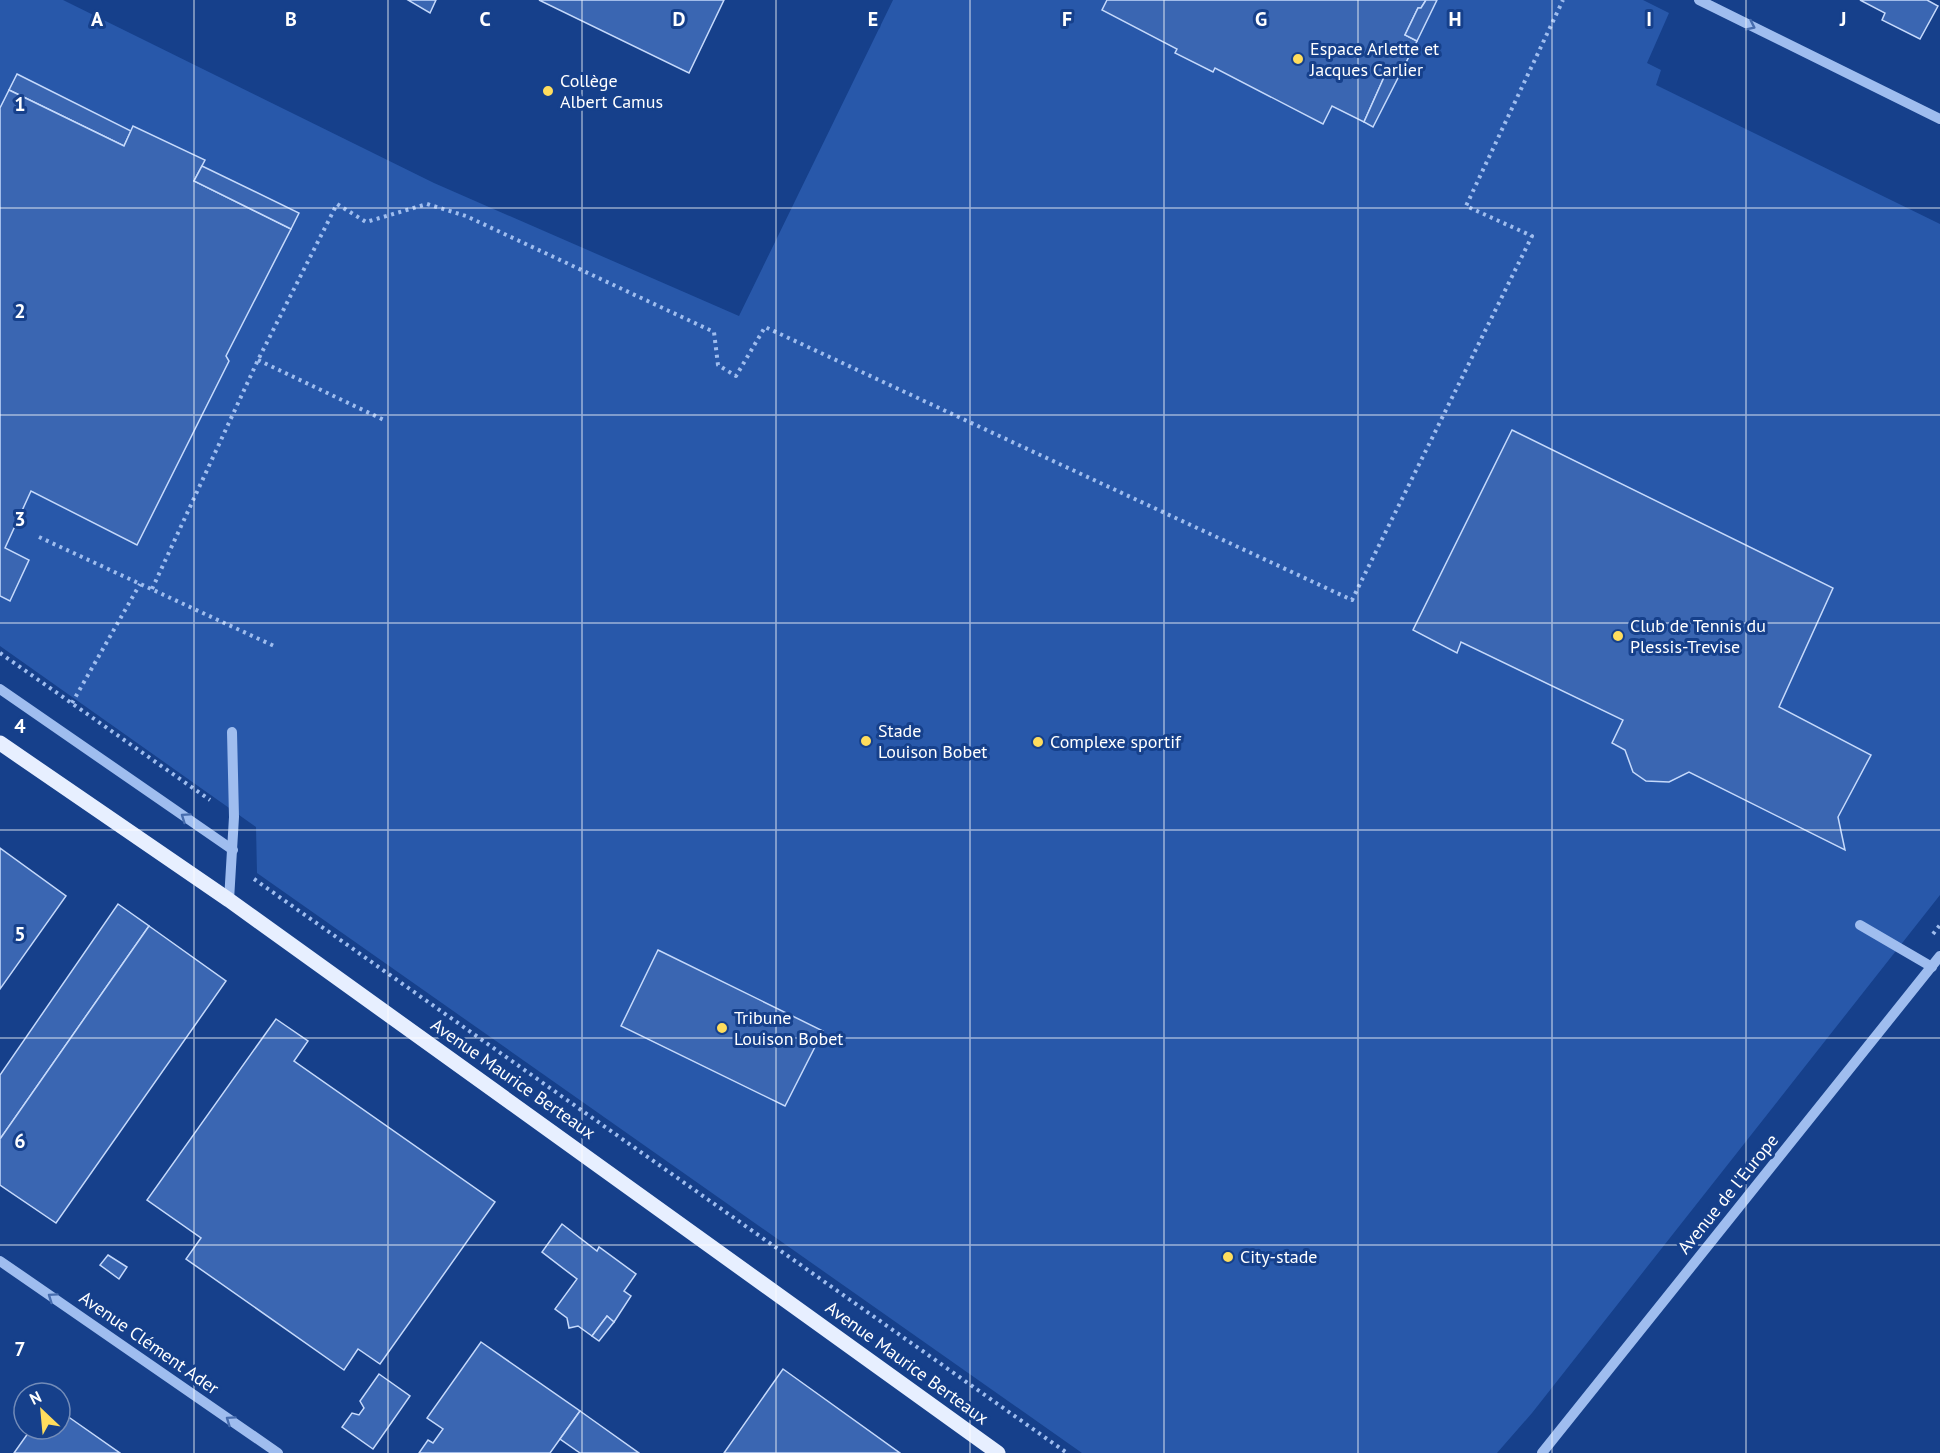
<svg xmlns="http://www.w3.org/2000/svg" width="1940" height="1453" font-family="'PT Sans',sans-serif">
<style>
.green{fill:#2858aa}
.building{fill:#3a66b2;stroke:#c5d9fb;stroke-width:1.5}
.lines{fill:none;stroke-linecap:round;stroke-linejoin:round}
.path{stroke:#9fbdef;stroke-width:4;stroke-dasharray:3 4.5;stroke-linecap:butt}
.minor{stroke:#9fbdef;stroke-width:10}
.major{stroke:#e7efff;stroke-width:15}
.oneway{stroke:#466cae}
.grid{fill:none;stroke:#fff;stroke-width:1.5;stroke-opacity:0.55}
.poi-dot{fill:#ffdd5d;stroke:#16408b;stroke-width:2}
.labels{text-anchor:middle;stroke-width:6;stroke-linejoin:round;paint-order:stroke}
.poi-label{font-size:18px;fill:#fff;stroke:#16408b;text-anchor:start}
.street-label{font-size:18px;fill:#fff;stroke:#16408b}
.grid-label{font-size:20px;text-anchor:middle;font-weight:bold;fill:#fff;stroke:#16408b;stroke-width:6;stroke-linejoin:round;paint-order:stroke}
</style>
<rect width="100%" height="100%" fill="#16408b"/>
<path class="green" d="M 0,0 L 63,0 L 434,183 L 739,316 L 893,0 L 1643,0 L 1669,13 L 1647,63 L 1661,70 L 1656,85 L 1940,224 L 1940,895 L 1532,1413 L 1497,1453 L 1082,1453 L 257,873 L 256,827 L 0,646 Z"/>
<g class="building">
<path d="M 408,0 L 436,0 L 430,13 Z"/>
<path d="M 539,0 L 724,0 L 689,73 Z"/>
<path d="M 1107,0 L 1426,0 L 1421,8 L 1418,8 L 1405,35 L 1417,41 L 1401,72 L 1389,66 L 1364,122 L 1332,106 L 1323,124 L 1215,68 L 1213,72 L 1175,53 L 1177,49 L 1102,10 Z"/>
<path d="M 1426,0 L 1437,0 L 1417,41 L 1405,35 L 1418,8 L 1421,8 Z"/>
<path d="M 1860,0 L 1927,0 L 1938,6 L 1920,39 L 1882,20 L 1885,13 Z"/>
<path d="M 1389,66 L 1401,72 L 1373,127 L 1364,122 Z"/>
<path d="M 17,74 L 131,131 L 124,146 L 9,90 Z"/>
<path d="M 9,90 L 124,146 L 133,126 L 205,160 L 194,181 L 291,229 L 226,356 L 229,361 L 137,545 L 31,491 L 5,548 L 29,560 L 10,601 L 0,596 L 0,108 Z"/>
<path d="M 202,166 L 299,213 L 291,229 L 194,181 Z"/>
<path d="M 1512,430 L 1833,588 L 1779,707 L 1871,755 L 1838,817 L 1845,850 L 1689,772 L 1669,782 L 1646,781 L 1633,772 L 1625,750 L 1612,743 L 1623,720 L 1461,642 L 1457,653 L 1413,630 Z"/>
<path d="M 0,848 L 66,896 L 0,989 Z"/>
<path d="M 118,904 L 149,926 L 0,1139 L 0,1075 Z"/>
<path d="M 149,926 L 226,981 L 56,1223 L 0,1185 L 0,1139 Z"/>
<path d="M 658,950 L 823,1031 L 785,1106 L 621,1026 Z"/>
<path d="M 276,1019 L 308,1041 L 294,1061 L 495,1202 L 380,1364 L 358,1349 L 344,1370 L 186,1259 L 201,1238 L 147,1200 Z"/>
<path d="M 562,1224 L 597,1251 L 599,1247 L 636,1274 L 624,1291 L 631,1296 L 614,1322 L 607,1316 L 592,1336 L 578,1326 L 569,1328 L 567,1318 L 555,1309 L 577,1279 L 542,1252 Z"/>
<path d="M 108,1255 L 127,1267 L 119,1279 L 100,1265 Z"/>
<path d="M 607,1316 L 614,1322 L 599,1341 L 592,1336 Z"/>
<path d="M 481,1342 L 580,1411 L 550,1453 L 419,1453 L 428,1440 L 433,1443 L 443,1429 L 427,1418 Z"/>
<path d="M 783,1369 L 900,1453 L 724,1453 Z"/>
<path d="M 379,1374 L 410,1396 L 373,1449 L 342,1427 L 352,1413 L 359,1415 L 364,1408 L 360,1401 Z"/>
<path d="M 60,1411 L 120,1453 L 14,1453 L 31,1429 L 60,1429 Z"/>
<path d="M 580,1411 L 639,1453 L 580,1453 L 560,1439 Z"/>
</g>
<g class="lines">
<g class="path">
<path d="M 258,360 L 384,420"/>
<path d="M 39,537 L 274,646"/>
<path d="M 152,589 L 258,360 L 337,204 L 366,222 L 427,204 L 466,216 L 714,332 L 718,365 L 736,376 L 765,327 L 1352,600 L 1532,236 L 1466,206 L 1563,0"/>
<path d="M 0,653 L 210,800"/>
<path d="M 72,703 L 140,584"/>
<path d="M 254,879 L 1067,1453"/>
<path d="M 1933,934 L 1940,925"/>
</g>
<g class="minor">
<path d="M 1699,0 L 1940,119"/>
<path d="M 0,689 L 233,850"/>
<path d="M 229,900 L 234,817 L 232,732"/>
<path d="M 1860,925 L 1932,967"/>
<path d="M 0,1261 L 278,1453"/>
<path d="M 1542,1453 L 1940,956"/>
</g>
<path class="major" d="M 0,743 L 229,900 L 998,1453"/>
</g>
<defs><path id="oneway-chevron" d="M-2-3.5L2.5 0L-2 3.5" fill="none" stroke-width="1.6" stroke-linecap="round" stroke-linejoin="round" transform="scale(1.5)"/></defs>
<g class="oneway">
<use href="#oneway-chevron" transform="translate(1751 26) rotate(26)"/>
<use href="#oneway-chevron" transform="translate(185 817) rotate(-145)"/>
<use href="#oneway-chevron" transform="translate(52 1297) rotate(-145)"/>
<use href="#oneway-chevron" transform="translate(230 1420) rotate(-145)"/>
</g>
<path class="grid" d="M 194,0 L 194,1453M 388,0 L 388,1453M 582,0 L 582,1453M 776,0 L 776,1453M 970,0 L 970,1453M 1164,0 L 1164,1453M 1358,0 L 1358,1453M 1552,0 L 1552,1453M 1746,0 L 1746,1453M 0,208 L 1940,208M 0,415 L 1940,415M 0,623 L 1940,623M 0,830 L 1940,830M 0,1038 L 1940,1038M 0,1245 L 1940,1245"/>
<g class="poi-dot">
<circle cx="1298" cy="59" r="6"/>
<circle cx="548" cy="91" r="6"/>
<circle cx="1618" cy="636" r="6"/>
<circle cx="866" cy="741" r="6"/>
<circle cx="1038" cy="742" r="6"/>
<circle cx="722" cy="1028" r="6"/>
<circle cx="1228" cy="1257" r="6"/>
</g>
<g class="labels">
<g class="poi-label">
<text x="1310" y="55">Espace Arlette et<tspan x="1310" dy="21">Jacques Carlier</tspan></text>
<text x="560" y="87">Collège<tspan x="560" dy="21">Albert Camus</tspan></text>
<text x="1630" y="632">Club de Tennis du<tspan x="1630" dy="21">Plessis-Trevise</tspan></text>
<text x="878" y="737">Stade<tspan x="878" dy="21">Louison Bobet</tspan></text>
<text x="1050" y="748">Complexe sportif</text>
<text x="734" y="1024">Tribune<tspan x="734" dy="21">Louison Bobet</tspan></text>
<text x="1240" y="1263">City-stade</text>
</g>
<g class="street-label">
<text transform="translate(513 1079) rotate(35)" y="6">Avenue Maurice Berteaux</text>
<text transform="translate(1728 1194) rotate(-51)" y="6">Avenue de l'Europe</text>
<text transform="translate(149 1343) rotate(35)" y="6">Avenue Clément Ader</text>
<text transform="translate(907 1363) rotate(36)" y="6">Avenue Maurice Berteaux</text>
</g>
</g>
<g class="grid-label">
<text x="97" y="26">A</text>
<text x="291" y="26">B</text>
<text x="485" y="26">C</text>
<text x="679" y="26">D</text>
<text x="873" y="26">E</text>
<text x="1067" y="26">F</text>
<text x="1261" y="26">G</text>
<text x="1455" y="26">H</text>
<text x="1649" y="26">I</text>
<text x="1843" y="26">J</text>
<text x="20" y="111">1</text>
<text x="20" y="318">2</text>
<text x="20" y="526">3</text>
<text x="20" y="733">4</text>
<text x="20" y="941">5</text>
<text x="20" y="1148">6</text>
<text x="20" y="1356">7</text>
</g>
<g transform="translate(42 1411) rotate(334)"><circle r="28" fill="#16408b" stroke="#738cb9" stroke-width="1.5"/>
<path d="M0-4.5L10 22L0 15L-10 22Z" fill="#ffdd5d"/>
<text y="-9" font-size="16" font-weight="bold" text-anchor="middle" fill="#ffffff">N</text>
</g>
</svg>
